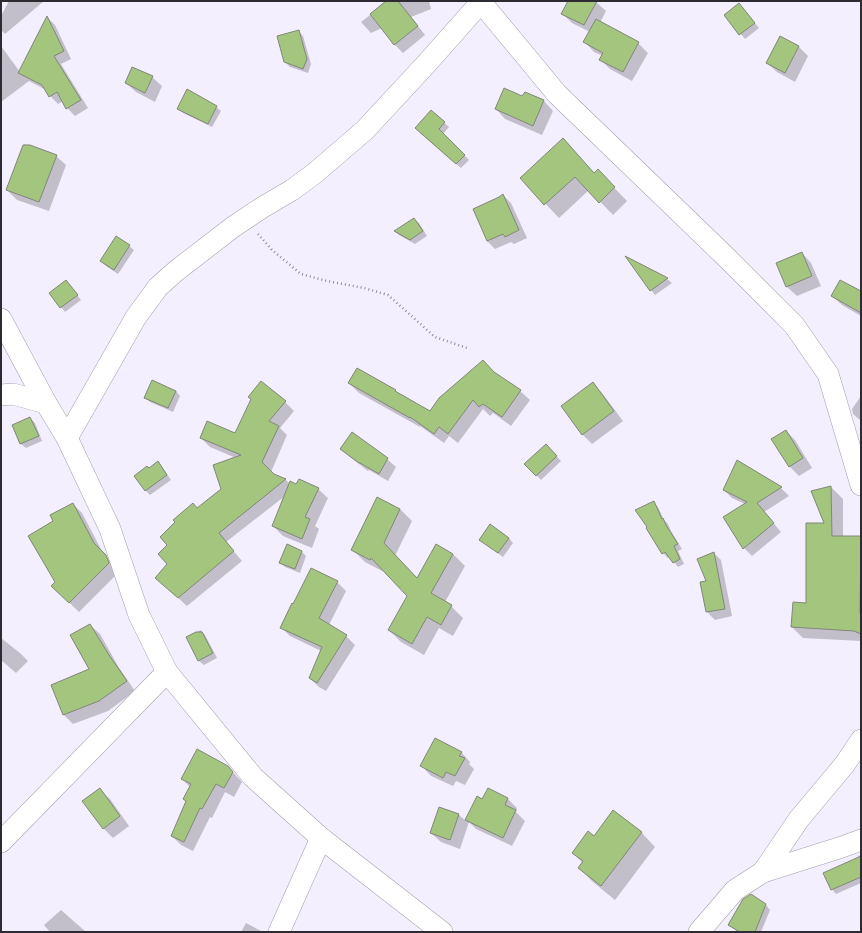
<svg xmlns="http://www.w3.org/2000/svg" width="862" height="933" font-family="'Titillium Web',sans-serif">
<style>
.shadow{fill:#0003}
.building{fill:#a3c57d;stroke:#81877a}
.lines{fill:none;stroke-linecap:round;stroke-linejoin:round}
.minor-casing{stroke:#a39eac;stroke-width:22}
.path{stroke:#8f8c97;stroke-width:2.5;stroke-dasharray:1 3;stroke-linecap:butt}
.minor{stroke:#fff;stroke-width:21}
</style>
<rect width="100%" height="100%" fill="#f3effe"/>
<g class="shadow">
<path d="M 9,1 L 44,1 L 5,34 L 1,30 L 1,16 Z"/>
<path d="M 388,1 L 429,1 L 431,9 L 411,17 L 425,35 L 403,53 L 395,45 L 382,28 L 371,33 L 361,22 Z"/>
<path d="M 569,1 L 594,1 L 596,2 L 606,11 L 600,23 L 638,43 L 648,53 L 632,81 L 610,69 L 601,60 L 603,56 L 594,52 L 585,42 L 590,32 L 572,23 L 562,13 Z"/>
<path d="M 739,4 L 759,28 L 745,39 L 725,15 Z"/>
<path d="M 48,18 L 55,25 L 71,59 L 61,64 L 88,108 L 75,116 L 67,108 L 63,101 L 58,104 L 50,96 L 46,90 L 29,81 L 1,102 L 1,46 L 20,72 Z"/>
<path d="M 299,32 L 303,36 L 311,64 L 308,73 L 290,67 L 285,62 Z"/>
<path d="M 780,37 L 799,47 L 808,56 L 795,82 L 777,72 L 767,63 Z"/>
<path d="M 152,77 L 162,86 L 155,102 L 136,92 L 126,83 Z"/>
<path d="M 525,93 L 544,101 L 553,111 L 542,135 L 505,119 L 496,109 L 523,98 Z"/>
<path d="M 216,107 L 221,111 L 212,127 L 183,113 L 178,108 Z"/>
<path d="M 431,111 L 449,127 L 443,134 L 469,160 L 461,168 L 420,133 Z"/>
<path d="M 24,144 L 56,156 L 66,165 L 49,211 L 17,200 L 7,190 Z"/>
<path d="M 576,153 L 595,174 L 598,171 L 627,201 L 613,215 L 589,190 L 559,218 L 521,178 Z"/>
<path d="M 503,195 L 511,203 L 527,238 L 514,244 L 511,242 L 495,249 L 487,241 Z"/>
<path d="M 414,219 L 419,223 L 427,236 L 415,244 L 399,235 L 395,231 Z"/>
<path d="M 129,246 L 134,250 L 118,274 L 106,266 L 101,261 Z"/>
<path d="M 802,253 L 811,263 L 821,286 L 797,296 L 787,287 L 778,263 Z"/>
<path d="M 628,259 L 667,279 L 672,283 L 655,295 L 651,290 Z"/>
<path d="M 66,281 L 81,300 L 65,312 L 61,307 Z"/>
<path d="M 861,293 L 861,316 L 842,305 L 832,296 Z"/>
<path d="M 358,369 L 395,391 L 400,395 L 430,412 L 496,374 L 520,391 L 530,400 L 511,426 L 493,413 L 490,416 L 483,409 L 458,443 L 449,436 L 444,443 L 420,426 L 420,427 L 359,393 L 349,383 Z"/>
<path d="M 593,384 L 602,393 L 623,421 L 592,444 L 582,434 Z"/>
<path d="M 176,391 L 180,396 L 173,412 L 150,402 L 146,398 Z"/>
<path d="M 861,396 L 861,421 L 853,414 L 852,409 Z"/>
<path d="M 285,402 L 294,411 L 280,428 L 287,435 L 271,472 L 274,475 L 286,480 L 290,484 L 318,489 L 328,498 L 315,526 L 319,529 L 312,548 L 283,536 L 273,526 L 285,496 L 226,542 L 242,561 L 187,606 L 156,578 L 168,564 L 198,509 L 223,489 L 236,458 L 210,447 L 201,438 L 236,434 Z"/>
<path d="M 30,418 L 35,423 L 42,441 L 26,448 L 21,444 L 14,425 Z"/>
<path d="M 786,431 L 795,440 L 812,468 L 799,476 L 790,467 L 773,439 Z"/>
<path d="M 546,445 L 561,461 L 541,480 L 526,464 Z"/>
<path d="M 341,449 L 387,459 L 396,467 L 388,481 L 369,470 L 368,471 L 350,457 Z"/>
<path d="M 738,461 L 781,488 L 789,496 L 764,512 L 781,532 L 752,556 L 744,548 L 725,517 L 745,504 L 732,498 L 724,490 Z"/>
<path d="M 158,463 L 162,467 L 171,480 L 150,495 L 145,490 L 149,469 Z"/>
<path d="M 831,487 L 843,499 L 843,537 L 861,537 L 861,641 L 803,638 L 792,627 L 807,604 L 825,524 L 812,492 Z"/>
<path d="M 377,499 L 400,509 L 412,521 L 395,556 L 418,580 L 453,554 L 465,566 L 445,602 L 451,606 L 463,618 L 453,636 L 439,628 L 424,655 L 401,642 L 389,630 L 408,596 L 383,569 L 382,571 L 365,562 L 353,550 Z"/>
<path d="M 653,502 L 658,507 L 664,520 L 668,524 L 671,531 L 682,549 L 678,551 L 684,564 L 678,567 L 670,557 L 668,558 L 663,553 L 647,528 Z"/>
<path d="M 73,504 L 82,513 L 102,551 L 101,552 L 115,566 L 118,573 L 79,612 L 52,586 L 56,582 L 54,521 Z"/>
<path d="M 490,525 L 509,538 L 513,543 L 503,557 L 485,544 L 480,540 Z"/>
<path d="M 302,552 L 306,556 L 300,573 L 285,567 L 280,562 Z"/>
<path d="M 714,553 L 721,560 L 732,616 L 715,620 L 707,612 L 701,583 L 707,582 Z"/>
<path d="M 337,582 L 346,591 L 329,625 L 346,636 L 355,645 L 326,691 L 319,687 L 310,678 L 321,651 L 290,636 L 281,627 Z"/>
<path d="M 90,625 L 100,634 L 118,666 L 135,691 L 108,711 L 73,724 L 64,715 L 52,685 L 91,669 Z"/>
<path d="M 201,630 L 205,635 L 217,658 L 204,665 L 199,661 L 187,637 Z"/>
<path d="M 1,638 L 20,653 L 28,661 L 16,673 L 1,660 Z"/>
<path d="M 461,752 L 470,762 L 469,764 L 474,769 L 465,785 L 456,781 L 453,786 L 431,776 L 422,766 Z"/>
<path d="M 227,766 L 242,782 L 234,797 L 225,792 L 212,818 L 210,817 L 193,851 L 181,845 L 172,836 L 187,802 L 190,787 L 182,779 Z"/>
<path d="M 100,790 L 110,799 L 129,826 L 113,838 L 103,828 Z"/>
<path d="M 477,798 L 483,801 L 508,799 L 517,808 L 516,812 L 525,821 L 512,846 L 476,829 L 469,822 L 460,849 L 441,842 L 431,833 L 440,808 L 459,815 L 466,821 Z"/>
<path d="M 641,832 L 655,847 L 615,900 L 593,882 L 579,868 L 583,863 L 573,853 L 595,837 Z"/>
<path d="M 861,855 L 861,883 L 836,894 L 832,889 L 859,858 L 858,856 Z"/>
<path d="M 751,895 L 766,905 L 770,910 L 761,932 L 738,932 L 734,929 L 729,925 Z"/>
<path d="M 61,910 L 86,932 L 50,932 L 44,925 Z"/>
<path d="M 246,923 L 263,932 L 241,932 Z"/>
</g>
<g class="building">
<path d="M 386,1 L 398,1 L 418,26 L 394,45 L 370,14 Z"/>
<path d="M 568,1 L 597,1 L 584,25 L 561,14 Z"/>
<path d="M 739,3 L 755,23 L 739,35 L 724,15 Z"/>
<path d="M 47,16 L 64,51 L 54,56 L 81,100 L 66,109 L 57,92 L 49,97 L 42,85 L 18,73 Z"/>
<path d="M 596,19 L 639,42 L 623,72 L 599,60 L 603,53 L 583,42 Z"/>
<path d="M 299,30 L 307,59 L 303,69 L 284,62 L 277,36 Z"/>
<path d="M 780,36 L 799,46 L 785,73 L 766,63 Z"/>
<path d="M 132,67 L 153,76 L 145,93 L 125,83 Z"/>
<path d="M 504,88 L 522,96 L 525,92 L 544,100 L 533,126 L 495,109 Z"/>
<path d="M 187,89 L 217,106 L 208,124 L 177,109 Z"/>
<path d="M 431,110 L 445,122 L 439,129 L 465,155 L 456,164 L 415,128 Z"/>
<path d="M 563,138 L 594,173 L 598,169 L 615,187 L 599,203 L 575,177 L 544,205 L 520,178 Z"/>
<path d="M 23,145 L 30,145 L 57,155 L 39,202 L 6,190 Z"/>
<path d="M 503,194 L 519,230 L 505,237 L 503,234 L 487,241 L 473,209 L 499,197 Z"/>
<path d="M 414,218 L 423,231 L 410,240 L 394,231 Z"/>
<path d="M 116,236 L 130,245 L 114,270 L 100,261 Z"/>
<path d="M 802,252 L 812,276 L 786,287 L 776,263 Z"/>
<path d="M 625,256 L 668,278 L 650,291 Z"/>
<path d="M 66,280 L 78,295 L 60,308 L 49,293 Z"/>
<path d="M 840,280 L 861,291 L 861,313 L 831,296 Z"/>
<path d="M 483,360 L 494,372 L 521,390 L 502,417 L 483,404 L 479,407 L 473,400 L 448,434 L 439,427 L 434,434 L 410,417 L 410,418 L 348,383 L 357,368 L 396,390 L 395,391 L 430,411 L 439,398 Z"/>
<path d="M 152,380 L 176,391 L 168,408 L 144,398 Z"/>
<path d="M 261,381 L 286,401 L 269,421 L 279,426 L 262,462 L 274,474 L 286,479 L 219,533 L 234,551 L 178,598 L 155,578 L 167,564 L 158,554 L 167,545 L 160,537 L 175,522 L 173,520 L 193,503 L 197,508 L 221,489 L 213,465 L 241,455 L 200,438 L 207,421 L 235,433 L 251,399 L 248,397 Z"/>
<path d="M 593,382 L 614,411 L 582,435 L 561,406 Z"/>
<path d="M 30,417 L 39,436 L 20,444 L 12,425 Z"/>
<path d="M 786,430 L 803,458 L 789,467 L 771,439 Z"/>
<path d="M 352,432 L 388,458 L 379,474 L 360,463 L 359,463 L 340,449 Z"/>
<path d="M 546,444 L 557,456 L 536,476 L 524,464 Z"/>
<path d="M 737,460 L 782,487 L 757,503 L 774,523 L 743,549 L 723,517 L 747,502 L 723,490 Z"/>
<path d="M 158,461 L 167,475 L 145,491 L 134,476 L 147,466 L 149,468 Z"/>
<path d="M 299,479 L 319,488 L 305,517 L 310,519 L 302,539 L 272,526 L 290,481 L 296,484 Z"/>
<path d="M 831,486 L 832,536 L 861,536 L 860,613 L 861,613 L 861,634 L 854,631 L 791,627 L 793,602 L 806,603 L 806,523 L 824,523 L 811,491 Z"/>
<path d="M 377,497 L 400,509 L 384,543 L 417,578 L 436,544 L 453,554 L 431,593 L 452,605 L 441,625 L 427,617 L 412,644 L 388,630 L 407,596 L 371,558 L 370,560 L 351,550 Z"/>
<path d="M 654,501 L 662,519 L 663,518 L 666,525 L 678,544 L 674,546 L 680,559 L 673,563 L 665,552 L 662,554 L 646,528 L 647,527 L 635,510 Z"/>
<path d="M 73,503 L 94,543 L 106,555 L 109,563 L 69,603 L 51,586 L 55,582 L 28,536 L 53,521 L 50,515 Z"/>
<path d="M 490,524 L 509,538 L 498,553 L 479,540 Z"/>
<path d="M 287,544 L 302,551 L 295,569 L 279,563 Z"/>
<path d="M 714,552 L 725,609 L 706,612 L 700,582 L 706,581 L 697,559 Z"/>
<path d="M 311,568 L 338,581 L 319,618 L 347,635 L 317,683 L 309,678 L 322,647 L 280,628 L 292,603 L 293,604 Z"/>
<path d="M 90,624 L 109,655 L 127,681 L 99,701 L 63,715 L 51,685 L 89,669 L 70,635 Z"/>
<path d="M 196,632 L 202,632 L 213,653 L 198,661 L 186,637 Z"/>
<path d="M 435,738 L 462,752 L 459,756 L 465,758 L 455,776 L 446,772 L 443,778 L 420,766 Z"/>
<path d="M 197,749 L 228,766 L 233,772 L 224,788 L 216,784 L 202,809 L 200,808 L 184,842 L 171,836 L 186,801 L 183,799 L 191,784 L 181,779 Z"/>
<path d="M 100,788 L 120,816 L 103,829 L 82,801 Z"/>
<path d="M 488,788 L 508,798 L 505,805 L 516,810 L 503,838 L 465,820 L 477,796 L 482,799 Z"/>
<path d="M 439,807 L 459,814 L 450,840 L 430,833 Z"/>
<path d="M 613,810 L 642,832 L 601,886 L 578,868 L 583,861 L 572,853 L 588,831 L 594,836 Z"/>
<path d="M 861,856 L 861,877 L 831,890 L 823,873 Z"/>
<path d="M 751,894 L 766,904 L 755,932 L 740,932 L 728,925 L 743,899 Z"/>
</g>
<g class="lines">
<defs>
<g id="minor">
<path d="M 480,1 L 557,94 L 727,258 L 794,325 L 828,374 L 861,485"/>
<path d="M 1,319 L 46,403 L 67,438 L 110,529 L 139,615 L 167,672 L 253,777 L 321,838 L 442,932"/>
<path d="M 1,395 L 13,394 L 46,403"/>
<path d="M 67,438 L 136,317 L 158,287 L 176,271 L 233,227 L 263,207 L 292,190 L 315,173 L 365,130 L 428,62 L 482,1"/>
<path d="M 1,842 L 167,672"/>
<path d="M 763,872 L 799,819 L 845,764 L 861,740"/>
<path d="M 279,932 L 321,838"/>
<path d="M 699,932 L 735,890 L 763,872 L 842,847 L 861,840"/>
</g>
</defs>
<use href="#minor" class="minor-casing"/>
<path class="path" d="M 258,234 L 272,250 L 301,274 L 327,281 L 364,288 L 388,295 L 435,337 L 467,348"/>
<use href="#minor" class="minor"/>
</g>
<rect width="862" height="933" fill="none" stroke="#2d2b31" stroke-width="4"/>
</svg>
